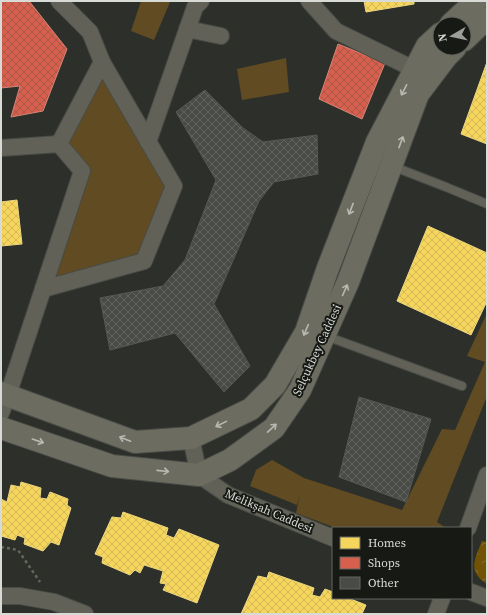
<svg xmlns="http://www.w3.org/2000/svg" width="488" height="615" font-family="'Source Serif 4',serif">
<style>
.green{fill:#614b22}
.forest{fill:url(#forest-crowns)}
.homes{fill:url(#homes-cross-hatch);stroke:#edd780}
.shops{fill:url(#shops-cross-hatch);stroke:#d78576}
.building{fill:url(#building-cross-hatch);stroke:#555854}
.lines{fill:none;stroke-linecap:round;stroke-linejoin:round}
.lane-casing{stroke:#484b46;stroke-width:10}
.street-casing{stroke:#484b46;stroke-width:18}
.secondary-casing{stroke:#484b46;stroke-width:24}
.path{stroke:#65665e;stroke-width:2.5;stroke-dasharray:3 3;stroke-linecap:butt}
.lane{stroke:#616157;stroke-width:8}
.street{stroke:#616157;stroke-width:16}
.secondary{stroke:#6d6c60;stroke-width:22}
.oneway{stroke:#b8bab2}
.labels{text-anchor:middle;stroke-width:4;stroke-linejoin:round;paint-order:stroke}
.street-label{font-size:12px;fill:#d8dbd5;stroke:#171914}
</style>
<defs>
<pattern id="forest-crowns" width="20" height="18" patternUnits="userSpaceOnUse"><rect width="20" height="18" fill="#725306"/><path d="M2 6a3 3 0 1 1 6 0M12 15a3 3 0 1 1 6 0" fill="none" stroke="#856b29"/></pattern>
<pattern id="homes-cross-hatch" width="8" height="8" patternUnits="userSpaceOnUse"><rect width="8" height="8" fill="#f6d55c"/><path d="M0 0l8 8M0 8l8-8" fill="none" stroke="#d2b856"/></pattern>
<pattern id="shops-cross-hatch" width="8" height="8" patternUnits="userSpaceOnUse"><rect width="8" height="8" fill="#d6604d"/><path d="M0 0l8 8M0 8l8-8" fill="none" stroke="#a95749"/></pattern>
<pattern id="building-cross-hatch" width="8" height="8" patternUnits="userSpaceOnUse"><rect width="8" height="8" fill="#484b46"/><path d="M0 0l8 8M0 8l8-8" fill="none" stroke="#626460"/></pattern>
</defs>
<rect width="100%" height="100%" fill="#2d302a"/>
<g class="green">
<path d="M 141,1 L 166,1 L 170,2 L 154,40 L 131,31 Z"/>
<path d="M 286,58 L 289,92 L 242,100 L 237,69 Z"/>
<path d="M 102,62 L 174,186 L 144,261 L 43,289 L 82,171 L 59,144 Z"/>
<path d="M 487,313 L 487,396 L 437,522 L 446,528 L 336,528 L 296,513 L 300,494 L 297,505 L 250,486 L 256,470 L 272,460 L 304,478 L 402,510 L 442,429 L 455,430 L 485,362 L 467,356 Z"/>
</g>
<path class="forest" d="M 482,541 L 487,542 L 487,584 C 467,571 475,559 482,541 Z"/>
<g class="homes">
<path d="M 364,1 L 414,1 L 414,4 L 366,12 Z"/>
<path d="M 487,62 L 487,144 L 461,134 Z"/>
<path d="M 17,200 L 22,244 L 1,246 L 1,202 Z"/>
<path d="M 428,226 L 487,253 L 487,301 L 471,335 L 397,301 Z"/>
<path d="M 21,482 L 41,488 L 40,498 L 47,499 L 50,492 L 68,499 L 67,505 L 71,508 L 59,545 L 51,542 L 43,551 L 24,544 L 25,538 L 17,535 L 15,540 L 1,536 L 3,524 L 1,524 L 1,499 L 7,502 L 11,485 L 20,487 Z"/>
<path d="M 123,512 L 168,528 L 166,535 L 174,538 L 179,529 L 219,545 L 197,603 L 163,590 L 166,584 L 160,583 L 163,571 L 144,565 L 140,573 L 135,570 L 130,575 L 102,563 L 103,557 L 95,554 L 112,517 L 121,518 Z"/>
<path d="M 269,572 L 314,588 L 312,595 L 320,597 L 325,589 L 333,592 L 333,598 L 348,598 L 366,605 L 362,614 L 241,614 L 258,576 L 267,578 Z"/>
</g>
<g class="shops">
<path d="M 1,1 L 29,1 L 67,49 L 43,111 L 11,117 L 20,86 L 1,88 Z"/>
<path d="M 338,44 L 385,63 L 362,119 L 319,99 Z"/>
</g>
<g class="building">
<path d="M 205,90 L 243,128 L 263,142 L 317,135 L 318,174 L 274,182 L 259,201 L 214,304 L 250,366 L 224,392 L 175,333 L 110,350 L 100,298 L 163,286 L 185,260 L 216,180 L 176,112 Z"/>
<path d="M 359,397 L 431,419 L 406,502 L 339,477 Z"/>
</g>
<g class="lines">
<defs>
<g id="lane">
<path d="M 392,166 L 446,187 L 487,204"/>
<path d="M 326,336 L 462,386"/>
</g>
<g id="street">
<path d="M 59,1 L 90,32 L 102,62 L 59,144"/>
<path d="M 309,1 L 336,31 L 424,74"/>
<path d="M 187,29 L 221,36"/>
<path d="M 148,142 L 195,7 L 201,1"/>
<path d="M 1,148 L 59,144"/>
<path d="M 43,289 L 144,261 L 174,186 L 102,62"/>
<path d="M 1,413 L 8,395 L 82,171 L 59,144"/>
<path d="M 191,438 L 199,475 L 228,495 L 333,538"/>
<path d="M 468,528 L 487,475"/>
<path d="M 471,592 L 487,598"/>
<path d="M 1,596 L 20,596 L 54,602 L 85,614"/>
<path d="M 436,614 L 442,598"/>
</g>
<g id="secondary">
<path d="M 451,24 L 476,1"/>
<path d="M 464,40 L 487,18"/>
<path d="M 1,393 L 135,442 L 191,438 L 251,409 L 275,385 L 306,332 L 328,268 L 377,142 L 427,46 L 440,34"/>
<path d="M 1,428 L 112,466 L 199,475 L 230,460 L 274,428 L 300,390 L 348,282 L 418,94 L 446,57 L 455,48"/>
</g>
</defs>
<use href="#lane" class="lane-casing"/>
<use href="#street" class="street-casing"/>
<use href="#secondary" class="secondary-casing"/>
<path class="path" d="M 1,547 L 18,550 L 40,582"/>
<use href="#lane" class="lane"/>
<use href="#street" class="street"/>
<use href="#secondary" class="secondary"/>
</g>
<defs><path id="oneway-shaft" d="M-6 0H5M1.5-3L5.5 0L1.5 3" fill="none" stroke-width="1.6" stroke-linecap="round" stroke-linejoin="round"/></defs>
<g class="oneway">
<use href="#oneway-shaft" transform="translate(404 90) rotate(117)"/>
<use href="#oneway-shaft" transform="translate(401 142) rotate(-70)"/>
<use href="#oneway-shaft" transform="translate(351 209) rotate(111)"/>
<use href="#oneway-shaft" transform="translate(345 290) rotate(-66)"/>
<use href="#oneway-shaft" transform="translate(306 330) rotate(113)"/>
<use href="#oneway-shaft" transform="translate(221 424) rotate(154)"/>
<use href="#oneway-shaft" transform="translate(272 428) rotate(-43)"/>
<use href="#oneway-shaft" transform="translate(125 439) rotate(-159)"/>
<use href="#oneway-shaft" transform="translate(38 441) rotate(19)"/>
<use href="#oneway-shaft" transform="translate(163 471) rotate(6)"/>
</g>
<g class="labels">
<g class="street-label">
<text transform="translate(317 350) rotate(-65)" y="4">Selçukbey Caddesi</text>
<text transform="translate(269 511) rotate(23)" y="4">Melikşah Caddesi</text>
</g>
</g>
<rect width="488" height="615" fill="none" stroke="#d8dbd5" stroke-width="4"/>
<rect x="332" y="527" width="140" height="72" fill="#171914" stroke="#646761"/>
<rect x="340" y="537" width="20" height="12" fill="#f6d55c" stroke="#646761"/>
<text x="368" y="547" font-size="12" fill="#d8dbd5">Homes</text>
<rect x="340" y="557" width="20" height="12" fill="#d6604d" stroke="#646761"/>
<text x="368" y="567" font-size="12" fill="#d8dbd5">Shops</text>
<rect x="340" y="577" width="20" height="12" fill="#484b46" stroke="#646761"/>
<text x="368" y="587" font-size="12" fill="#d8dbd5">Other</text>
<g transform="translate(452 36) rotate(261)"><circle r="19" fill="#171914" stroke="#646761"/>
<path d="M0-3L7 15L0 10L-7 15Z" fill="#9c9f99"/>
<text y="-6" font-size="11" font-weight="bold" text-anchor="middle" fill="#d8dbd5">N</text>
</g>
</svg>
